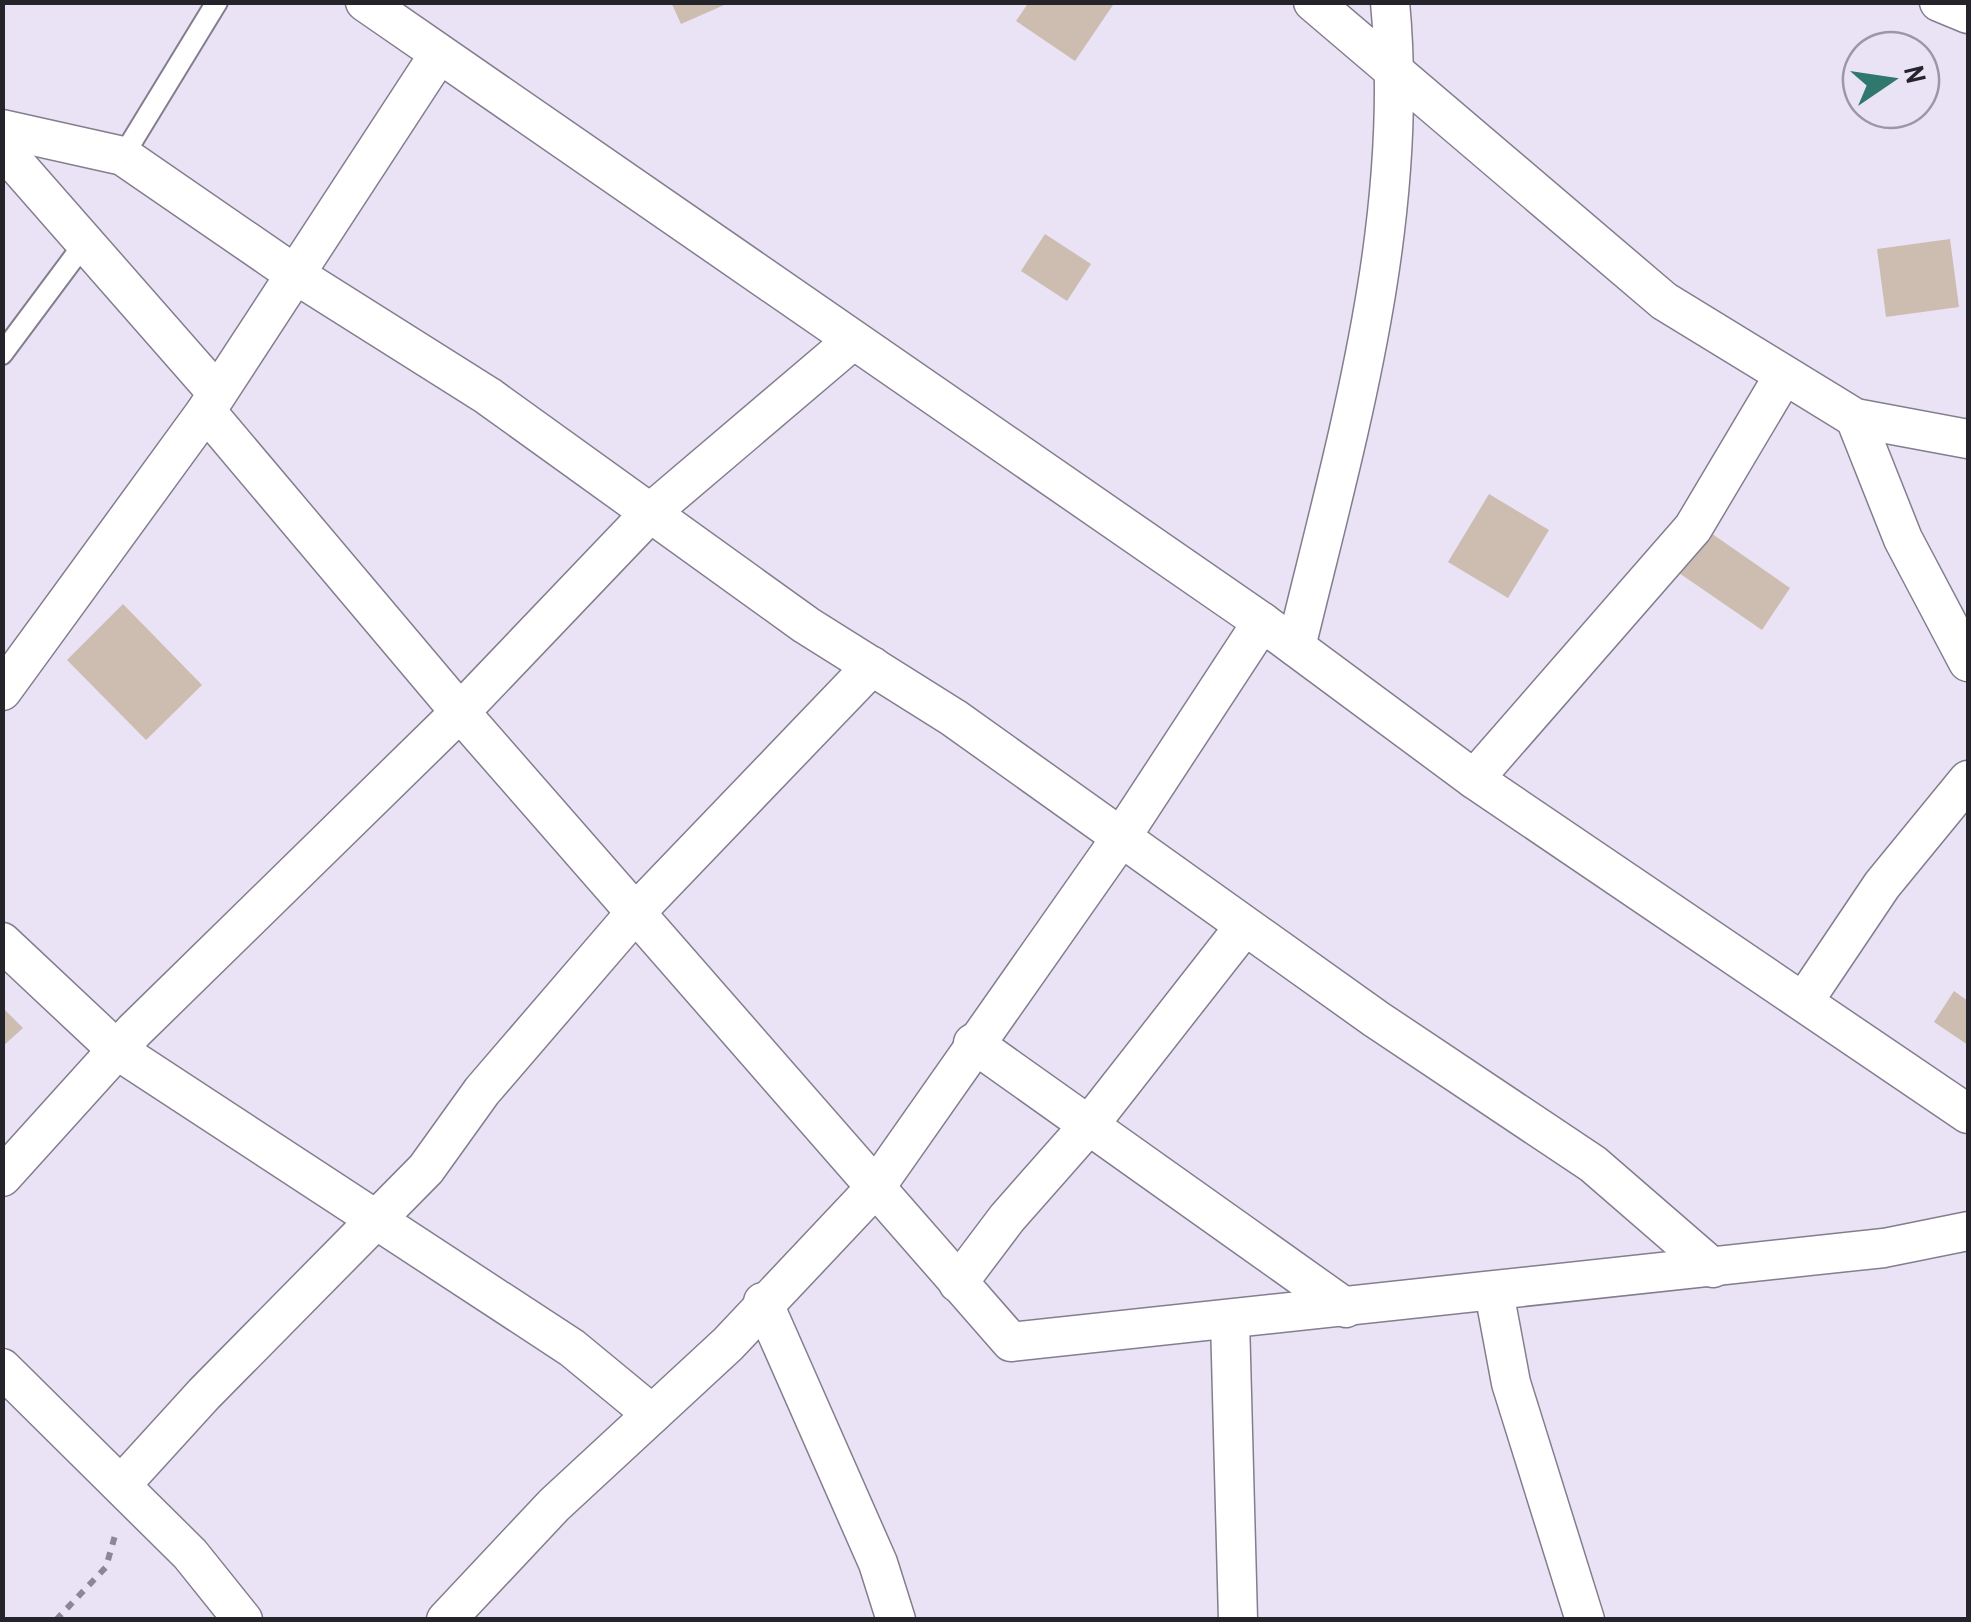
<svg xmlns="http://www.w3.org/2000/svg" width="1971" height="1622" font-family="'Archivo Narrow',sans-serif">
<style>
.building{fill:#cdbdb0}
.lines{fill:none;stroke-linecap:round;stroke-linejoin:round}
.service-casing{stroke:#837d8e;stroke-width:24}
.minor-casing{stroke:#837d8e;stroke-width:41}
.path{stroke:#8c8794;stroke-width:6;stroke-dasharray:8 8;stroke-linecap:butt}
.service{stroke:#fff;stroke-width:20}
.minor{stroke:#fff;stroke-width:38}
</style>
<rect width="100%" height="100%" fill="#eae3f6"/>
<g class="building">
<path d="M 671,2 L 731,2 L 681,24 Z"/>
<path d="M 1029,2 L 1115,2 L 1075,61 L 1016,21 Z"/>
<path d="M 1045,234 L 1091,264 L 1067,301 L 1021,271 Z"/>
<path d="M 1950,239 L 1959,307 L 1886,317 L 1877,249 Z"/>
<path d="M 1489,494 L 1549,530 L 1508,598 L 1448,562 Z"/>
<path d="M 1708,531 L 1790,588 L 1762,630 L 1679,573 Z"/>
<path d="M 123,604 L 202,685 L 146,740 L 67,660 Z"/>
<path d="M 1954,991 L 1968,1001 L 1968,1045 L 1934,1022 Z"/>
<path d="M 2,1007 L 23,1028 L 2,1047 Z"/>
</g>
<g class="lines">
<defs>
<g id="service">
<path d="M 123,156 L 217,2"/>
<path d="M 2,354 L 84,244"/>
</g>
<g id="minor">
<path d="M 365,2 L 1262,622 L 1474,779 L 1968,1114"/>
<path d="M 1313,2 L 1664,301 L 1855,418 L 1968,439"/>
<path d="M 1939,2 L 1968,14"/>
<path d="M 2,129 L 123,156 L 293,273 L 488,396 L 806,625 L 954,718 L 1376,1019 L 1593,1164 L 1713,1268"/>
<path d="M 2,148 L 217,393"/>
<path d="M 206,411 L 460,712 L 1011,1342 L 1884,1248 L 1968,1231"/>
<path d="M 1855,418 L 1903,539 L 1968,662"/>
<path d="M 1296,647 C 1347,437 1411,221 1390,2"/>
<path d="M 2,691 L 206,411 L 439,54"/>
<path d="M 1474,779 L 1693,528 L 1784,375"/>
<path d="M 2,942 L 117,1050 L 572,1348 L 652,1414"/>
<path d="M 1804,1001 L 1882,885 L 1968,780"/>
<path d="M 973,1043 L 1346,1308"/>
<path d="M 2,1177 L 134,1031 L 460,712 L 651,512 L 851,342"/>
<path d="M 958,1283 L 1007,1218 L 1089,1125 L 1244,927"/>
<path d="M 1494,1292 L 1511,1383 L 1585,1620"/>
<path d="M 763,1302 L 878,1563 L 896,1620"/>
<path d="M 1230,1320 L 1238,1620"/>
<path d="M 2,1368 L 190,1554 L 243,1620"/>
<path d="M 122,1484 L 204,1394 L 426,1169 L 482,1091 L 636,912 L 872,666"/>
<path d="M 446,1620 L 554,1505 L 728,1344 L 875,1188 L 1120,839 L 1262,622"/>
</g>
</defs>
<use href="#service" class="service-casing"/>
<use href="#minor" class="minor-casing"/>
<path class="path" d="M 56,1620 L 106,1567 L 116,1532"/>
<use href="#service" class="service"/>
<use href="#minor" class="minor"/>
</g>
<rect width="1971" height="1622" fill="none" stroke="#26242b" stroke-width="10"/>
<g transform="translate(1891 80) rotate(77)"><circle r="48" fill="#eae3f6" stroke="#9c97a5" stroke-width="2.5"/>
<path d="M0-8L18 38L0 25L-18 38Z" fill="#30776d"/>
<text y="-15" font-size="28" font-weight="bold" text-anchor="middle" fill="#26242b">N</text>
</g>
</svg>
